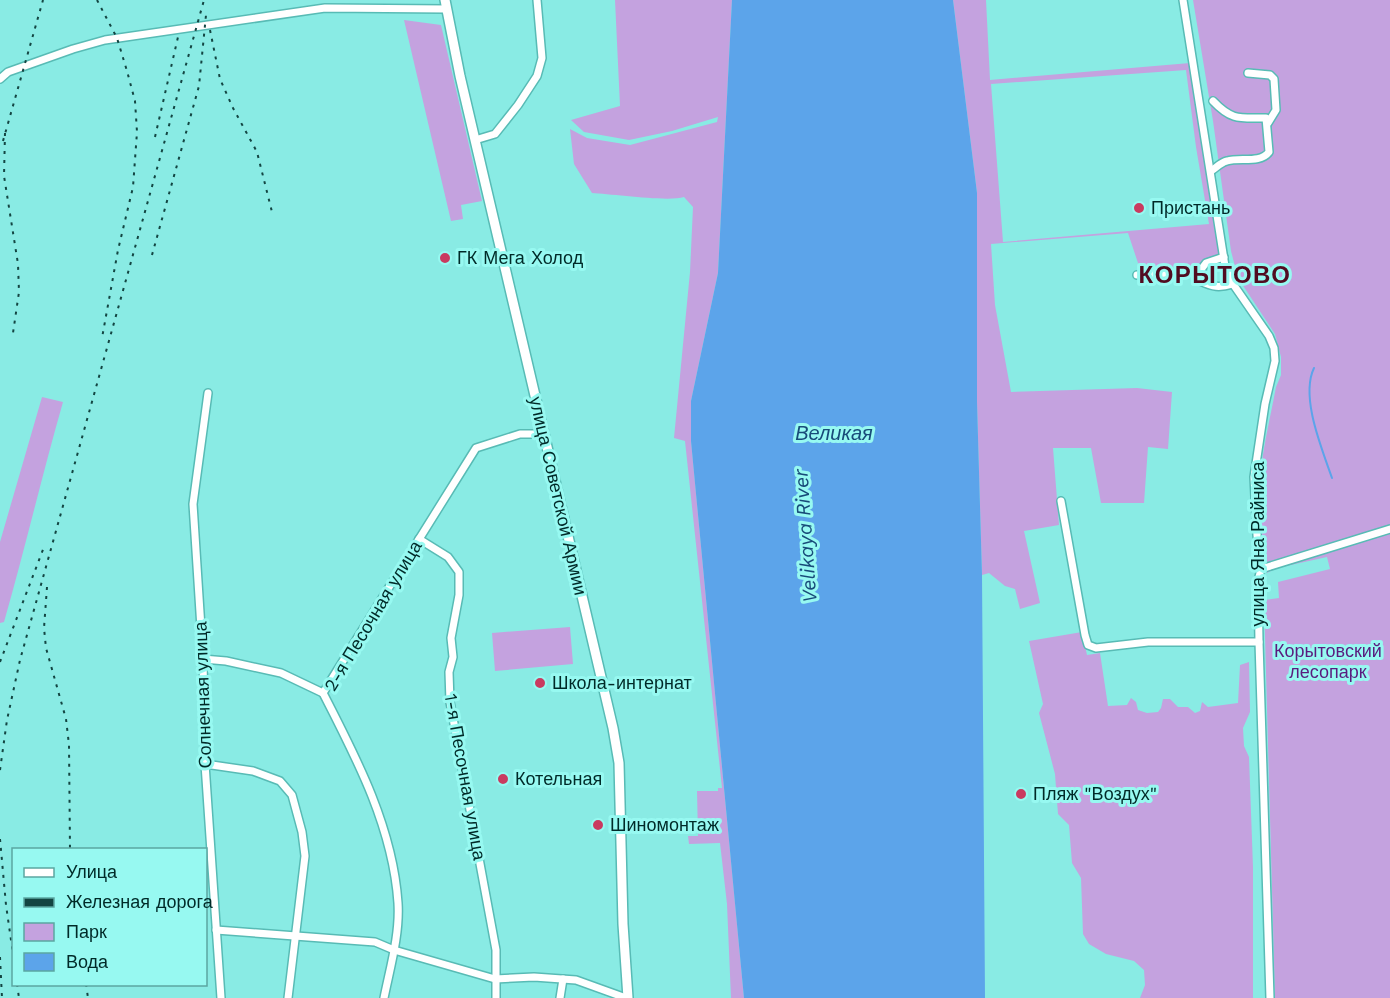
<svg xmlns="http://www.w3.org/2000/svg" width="1390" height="998" font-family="'Work Sans',sans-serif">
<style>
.green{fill:#c4a2df;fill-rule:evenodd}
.water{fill:#5ca4ea}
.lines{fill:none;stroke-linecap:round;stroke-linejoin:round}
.stream{stroke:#5ca4ea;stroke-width:2}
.minor-casing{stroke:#58bbb5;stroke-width:10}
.major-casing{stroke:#58bbb5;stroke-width:12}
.minor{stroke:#fff;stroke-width:7}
.major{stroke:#fff;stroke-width:9}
.rail{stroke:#134542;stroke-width:2;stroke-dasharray:3 6;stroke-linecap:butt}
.poi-dot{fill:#c93a60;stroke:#97f9f1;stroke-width:2}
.labels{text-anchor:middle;stroke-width:6;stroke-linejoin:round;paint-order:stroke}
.poi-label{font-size:18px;fill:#002a28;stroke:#97f9f1;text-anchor:start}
.street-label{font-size:18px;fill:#002a28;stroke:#97f9f1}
.park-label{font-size:18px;fill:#5a1c7e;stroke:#97f9f1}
.water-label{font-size:20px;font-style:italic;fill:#184b79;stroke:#97f9f1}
.district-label{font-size:24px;font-weight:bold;letter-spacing:1.5px;fill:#510c20;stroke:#97f9f1}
</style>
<rect width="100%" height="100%" fill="#89ebe4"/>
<g class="green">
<path d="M 615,0 L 732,0 L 718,273 L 691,401 L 691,441 L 744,998 L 731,998 L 727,904 L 720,843 L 689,844 L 688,836 L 698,836 L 697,791 L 718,791 L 718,788 L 722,788 L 685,441 L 674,438 L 690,272 L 693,207 L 684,197 C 668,202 612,194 592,193 L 574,164 L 570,129 L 587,138 L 630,145 L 717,122 L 718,117 L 672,131 L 629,140 L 584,132 L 571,120 L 620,106 Z"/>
<path d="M 953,0 L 986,0 L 990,80 L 1190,63 L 1220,254 L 1197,267 L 1141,272 L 1128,233 L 991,244 L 995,305 L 1011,392 L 1137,388 L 1172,392 L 1168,449 L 1148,447 L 1144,503 L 1101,503 L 1091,448 L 1053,448 L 1059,525 L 1024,531 L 1040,603 L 1020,609 L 1015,589 L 1005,586 L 989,573 L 982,575 L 977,402 L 977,193 ZM 1186,70 L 1196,147 L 1209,224 L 1003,242 L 991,84 Z"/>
<path d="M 1193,0 L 1390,0 L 1390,998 L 1275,998 L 1264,600 L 1279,598 L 1278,582 L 1330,569 L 1327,557 L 1277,568 L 1267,573 C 1260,540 1258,503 1261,470 C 1264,442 1271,414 1276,387 L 1281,375 L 1281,357 L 1275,334 L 1238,278 L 1231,251 L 1213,121 Z"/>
<path d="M 404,20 L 441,25 L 482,201 L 461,205 L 463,219 L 451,221 Z"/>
<path d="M 42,397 L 63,402 C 42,475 25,549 4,622 L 0,623 L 0,542 Z"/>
<path d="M 570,627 L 573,664 L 495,671 L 492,633 Z"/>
<path d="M 1082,632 L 1087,655 L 1100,653 L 1108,706 L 1127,705 L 1131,698 L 1136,702 L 1138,710 L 1147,713 L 1158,712 L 1161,708 L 1163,699 L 1170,699 L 1178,707 L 1188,707 L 1195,713 L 1200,711 L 1202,702 L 1208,707 L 1238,703 L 1240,665 L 1249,662 L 1250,712 L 1243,728 L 1244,746 L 1249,757 L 1253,867 L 1253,998 L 1140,998 L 1145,985 L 1144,970 L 1134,961 L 1106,954 L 1089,944 L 1083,934 L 1081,878 L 1072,863 L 1069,825 L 1058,814 L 1055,774 L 1039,713 L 1043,704 L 1029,641 Z"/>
</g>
<path class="water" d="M 732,0 L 953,0 L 977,193 L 977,402 L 982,575 L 985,998 L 744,998 L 691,441 L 691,401 L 718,273 Z"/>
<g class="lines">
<path class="stream" d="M 1314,368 C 1300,397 1322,449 1332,478"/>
<defs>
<g id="minor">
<path d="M 1183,0 L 1225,266 L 1233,284 L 1269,336 L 1274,348 L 1275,361 L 1265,404 L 1254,477 L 1257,535 L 1261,569 L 1258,581 L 1259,642 L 1270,998"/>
<path d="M 1248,73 L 1270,75 L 1274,79 L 1276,110 L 1268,123"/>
<path d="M 0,79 L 8,72 L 73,49 L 105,40 L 325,8 L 447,9"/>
<path d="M 475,140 L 495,134 L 518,105 L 537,76 L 542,58 L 537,0"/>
<path d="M 1211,171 C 1216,168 1221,162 1227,161 C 1240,157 1260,164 1269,152 L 1266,118 C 1240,118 1232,121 1213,101"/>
<path d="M 1224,257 L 1206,263 L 1200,271 L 1200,281 C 1213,287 1219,288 1233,284"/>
<path d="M 1137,275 L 1200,271"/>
<path d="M 208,393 L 193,504 L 203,659 L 205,764 L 221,998"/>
<path d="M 1061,501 L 1085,635 L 1088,645 L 1096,648 L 1148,642 L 1259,642"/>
<path d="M 419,539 L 448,557 L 459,572 L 459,595 L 451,638 L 453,657 L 449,672 L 450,702 L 496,950 L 496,998"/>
<path d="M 1261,569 L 1390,529"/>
<path d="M 203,659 L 226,661 L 281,673 L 323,693"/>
<path d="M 323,693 L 476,448 L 520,434 L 544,434"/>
<path d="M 323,693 C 357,759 393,828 398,903 C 400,934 390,968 384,998"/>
<path d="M 205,764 L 253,771 L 280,781 L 292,795 L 302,832 L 305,856 L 288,998"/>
<path d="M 216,930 L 375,942 L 394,950 L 495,979 L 534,977 L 576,980 L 626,998"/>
<path d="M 560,998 L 563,979"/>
</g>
<path id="major" d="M 445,0 L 460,76 L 613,728 L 619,763 L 623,924 L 628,998"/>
</defs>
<use href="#minor" class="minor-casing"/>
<use href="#major" class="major-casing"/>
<use href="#minor" class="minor"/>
<use href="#major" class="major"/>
<g class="rail">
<path d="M 97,0 L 117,38 L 127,71 L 135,101 L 137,132 L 133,187 L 118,250 L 102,338"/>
<path d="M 210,30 L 220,79 L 233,108 L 257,152 L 273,216"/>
<path d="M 5,133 L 4,176 L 18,264 L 19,292 L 13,333"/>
<path d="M 155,137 L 178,37"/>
<path d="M 3,141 L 43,0"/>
<path d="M 152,255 L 199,86 L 206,15"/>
<path d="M 47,587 L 44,628 L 46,648 L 66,719 L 69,745 L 70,850"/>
<path d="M 0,662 L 44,547"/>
<path d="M 0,770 L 7,720 L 20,660 L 204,0"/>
<path d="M 0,839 L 6,905 L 14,961"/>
<path d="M 0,957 L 2,998"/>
<path d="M 17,984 L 19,998"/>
<path d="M 86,984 L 88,998"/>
</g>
</g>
<g class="poi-dot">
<circle cx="1139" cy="208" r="6"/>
<circle cx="445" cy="258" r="6"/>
<circle cx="540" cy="683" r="6"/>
<circle cx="503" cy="779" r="6"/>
<circle cx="1021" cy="794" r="6"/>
<circle cx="598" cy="825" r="6"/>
</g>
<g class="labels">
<g class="poi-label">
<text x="1151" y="214">Пристань</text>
<text x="457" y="264">ГК Мега Холод</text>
<text x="552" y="689">Школа-интернат</text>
<text x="515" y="785">Котельная</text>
<text x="1033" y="800">Пляж "Воздух"</text>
<text x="610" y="831">Шиномонтаж</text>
</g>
<g class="street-label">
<text transform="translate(558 496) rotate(77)" y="6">улица Советской Армии</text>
<text transform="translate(1258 544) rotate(-90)" y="6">улица Яна Райниса</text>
<text transform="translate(373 616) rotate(-59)" y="6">2-я Песочная улица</text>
<text transform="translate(203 695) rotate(-92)" y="6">Солнечная улица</text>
<text transform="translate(465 777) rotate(80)" y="6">1-я Песочная улица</text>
</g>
<g class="park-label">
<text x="1328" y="657">Корытовский<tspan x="1328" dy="21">лесопарк</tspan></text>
</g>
<g class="water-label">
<text x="834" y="440">Великая</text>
<text transform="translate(805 536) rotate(-94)" y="7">Velikaya River</text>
</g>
<g class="district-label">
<text x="1215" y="283">КОРЫТОВО</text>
</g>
</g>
<rect x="12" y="848" width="195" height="138" fill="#97f9f1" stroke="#5ba6a1" stroke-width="1.5"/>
<rect x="24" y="868" width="30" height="9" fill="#ffffff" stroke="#5ba6a1" stroke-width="1.5"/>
<text x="66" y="878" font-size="18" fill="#002a28">Улица</text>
<rect x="24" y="898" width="30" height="9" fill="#134542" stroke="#5ba6a1" stroke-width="1.5"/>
<text x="66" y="908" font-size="18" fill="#002a28">Железная дорога</text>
<rect x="24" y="923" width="30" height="18" fill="#c4a2df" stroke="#5ba6a1" stroke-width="1.5"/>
<text x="66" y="938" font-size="18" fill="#002a28">Парк</text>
<rect x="24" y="953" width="30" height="18" fill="#5ca4ea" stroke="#5ba6a1" stroke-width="1.5"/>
<text x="66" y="968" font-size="18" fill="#002a28">Вода</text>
</svg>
